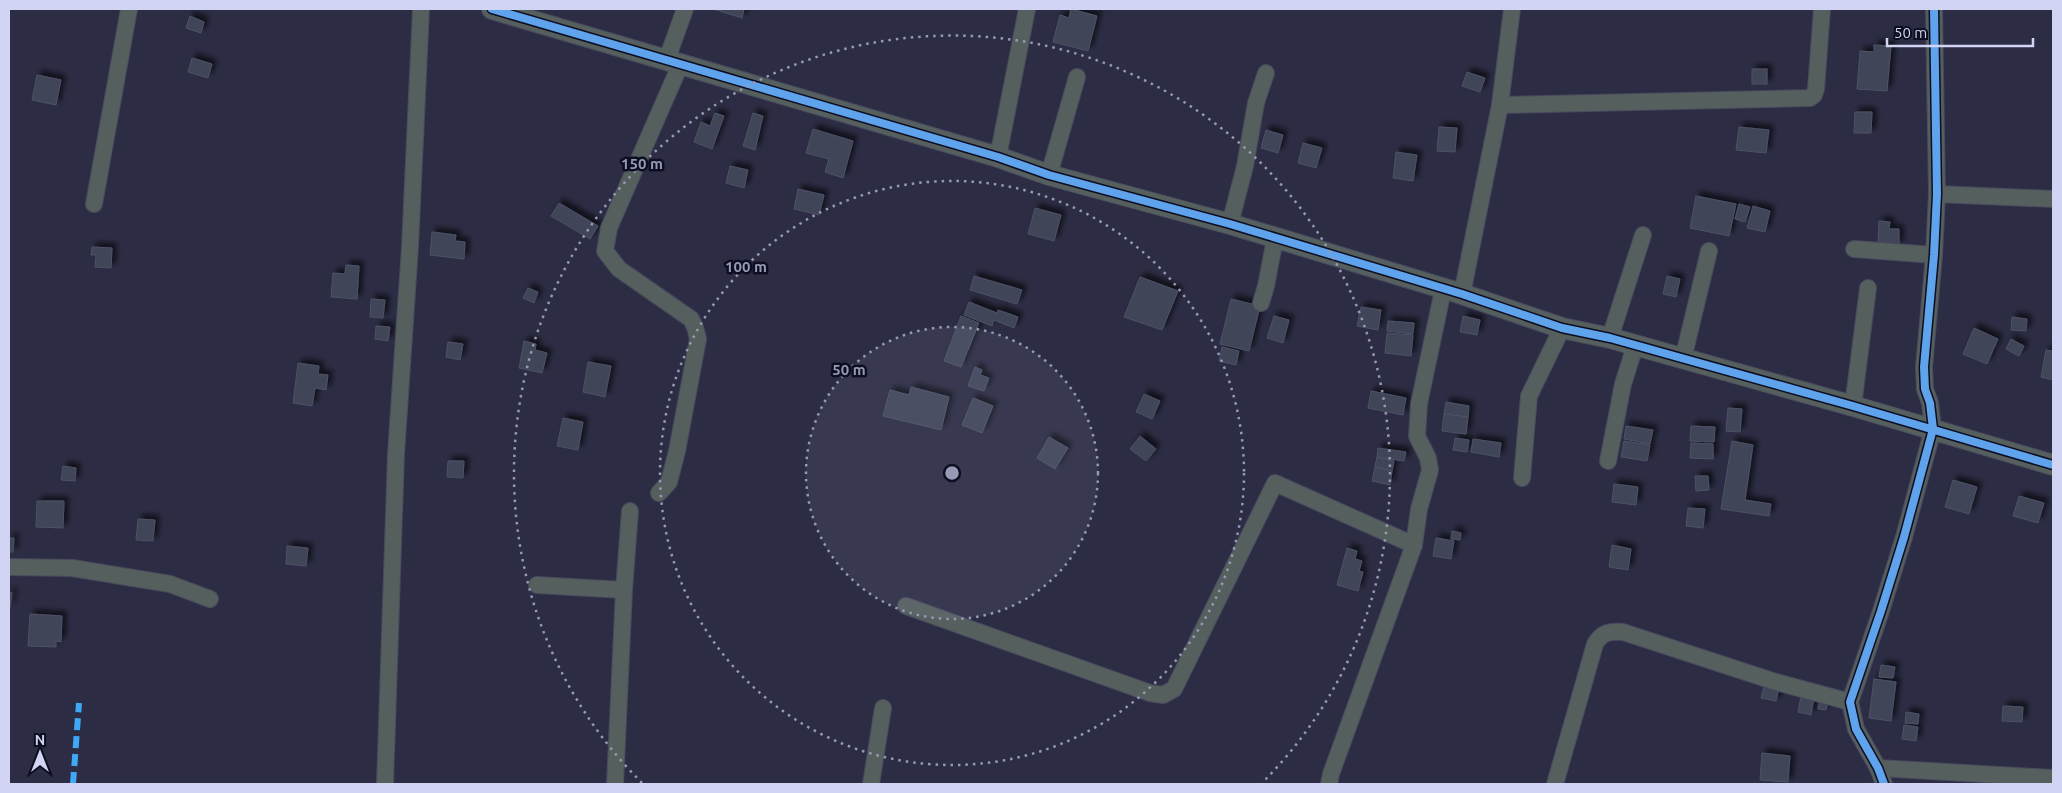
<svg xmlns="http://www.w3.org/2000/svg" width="2062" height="793" font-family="Ubuntu,sans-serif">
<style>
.building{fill:#3f4458;stroke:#4e5267;filter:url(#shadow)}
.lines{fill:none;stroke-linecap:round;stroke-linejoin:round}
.minor-casing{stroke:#48495e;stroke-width:18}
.tertiary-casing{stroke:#48495e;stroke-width:22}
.minor{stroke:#555f5d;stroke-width:16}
.tertiary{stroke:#555f5d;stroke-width:20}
.quiet{stroke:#3fa9f5;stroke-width:6;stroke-dasharray:12 6;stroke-linecap:butt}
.cycleway-casing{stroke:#0e0e23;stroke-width:11}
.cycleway{stroke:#60a3ed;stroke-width:8}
.ring{fill:none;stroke:#9799b5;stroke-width:2.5;stroke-dasharray:2.5 5}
.centre{fill:#9799b5;stroke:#0e0e23;stroke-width:2.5}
.ring-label{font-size:15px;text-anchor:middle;font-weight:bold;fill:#9799b5;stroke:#0e0e23;stroke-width:5;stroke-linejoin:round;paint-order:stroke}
</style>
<defs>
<filter id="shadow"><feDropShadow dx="4.5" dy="-4.5" stdDeviation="2.5" flood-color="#0009"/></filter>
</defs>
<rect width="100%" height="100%" fill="#2c2c44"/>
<g class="building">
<path d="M 713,9 L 744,9 L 742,18 Z"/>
<path d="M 1071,9 L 1097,16 L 1088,51 L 1053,42 L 1060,15 L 1069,18 Z"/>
<path d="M 190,16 L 204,22 L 201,33 L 186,28 Z"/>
<path d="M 1874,45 L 1891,46 L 1887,91 L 1857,89 L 1860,51 L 1874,52 Z"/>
<path d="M 192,58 L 212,64 L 208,78 L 188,72 Z"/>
<rect x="1752" y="69" width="15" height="15"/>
<path d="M 1467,72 L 1485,78 L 1480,92 L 1462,86 Z"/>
<path d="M 37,75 L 61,80 L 56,105 L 32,100 Z"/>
<path d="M 1855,112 L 1872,112 L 1871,133 L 1854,133 Z"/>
<path d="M 715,113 L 724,116 L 712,149 L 694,142 L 701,122 L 710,126 Z"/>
<path d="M 753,113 L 763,116 L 755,150 L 743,146 Z"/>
<path d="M 1439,127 L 1457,128 L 1455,152 L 1437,151 Z"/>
<path d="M 1739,127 L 1769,130 L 1766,153 L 1736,150 Z"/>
<path d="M 813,129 L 853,141 L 843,178 L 825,172 L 829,159 L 806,153 Z"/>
<path d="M 1266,130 L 1283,135 L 1278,153 L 1261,148 Z"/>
<path d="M 1303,143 L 1322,148 L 1316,168 L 1298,163 Z"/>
<path d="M 1396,152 L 1417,155 L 1413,181 L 1393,178 Z"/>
<path d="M 730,166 L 748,170 L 744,188 L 726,183 Z"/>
<path d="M 798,189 L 824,195 L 819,215 L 794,209 Z"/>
<path d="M 1696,196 L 1736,204 L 1729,236 L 1690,228 Z"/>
<path d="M 559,203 L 598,226 L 590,239 L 551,216 Z"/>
<path d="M 1739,204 L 1750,207 L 1745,222 L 1735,219 Z"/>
<path d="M 1753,206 L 1770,211 L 1765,232 L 1747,228 Z"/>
<path d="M 1035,208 L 1061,215 L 1054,241 L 1028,234 Z"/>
<path d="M 1879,221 L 1890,222 L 1889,229 L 1899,229 L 1899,245 L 1878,244 Z"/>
<path d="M 432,232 L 456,235 L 455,241 L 465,242 L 464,259 L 430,255 Z"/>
<path d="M 92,247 L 112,248 L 111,268 L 95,267 L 96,255 L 91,255 Z"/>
<path d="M 346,265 L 359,266 L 357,299 L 331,297 L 333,273 L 345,274 Z"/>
<path d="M 974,276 L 1022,290 L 1017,304 L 970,290 Z"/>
<path d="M 1667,276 L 1680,279 L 1676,297 L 1663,294 Z"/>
<path d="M 1140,277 L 1178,291 L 1162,330 L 1124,317 Z"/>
<path d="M 528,288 L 538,292 L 534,303 L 523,298 Z"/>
<path d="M 371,299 L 385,300 L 383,318 L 370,317 Z"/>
<path d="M 1231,299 L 1260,306 L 1249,351 L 1220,344 Z"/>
<path d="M 969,302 L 997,313 L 998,310 L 1018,317 L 1014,328 L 994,320 L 992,326 L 964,315 Z"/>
<path d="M 1361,307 L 1381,310 L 1378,330 L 1357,326 Z"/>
<path d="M 961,316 L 979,323 L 961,367 L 944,361 Z"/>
<path d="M 1274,316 L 1289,320 L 1283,343 L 1267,338 Z"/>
<path d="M 1463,316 L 1480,320 L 1477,335 L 1460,332 Z"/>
<path d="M 2012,317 L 2027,319 L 2026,331 L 2011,330 Z"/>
<path d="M 1388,321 L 1414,323 L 1413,334 L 1387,331 Z"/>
<path d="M 376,326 L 390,327 L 388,341 L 375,339 Z"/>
<path d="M 1974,328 L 1998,339 L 1987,364 L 1963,354 Z"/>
<path d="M 1387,333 L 1413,335 L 1411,356 L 1385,353 Z"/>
<path d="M 2011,339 L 2024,346 L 2019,356 L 2006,349 Z"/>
<path d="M 524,341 L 536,344 L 535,350 L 547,353 L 542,373 L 519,368 Z"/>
<path d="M 448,342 L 463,344 L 460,360 L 446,357 Z"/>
<path d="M 1222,347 L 1239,351 L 1236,365 L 1219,361 Z"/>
<path d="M 2046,350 L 2053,351 L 2053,380 L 2041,377 Z"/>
<path d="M 588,362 L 611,366 L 605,397 L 583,392 Z"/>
<path d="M 298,363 L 319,366 L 318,374 L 328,375 L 326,390 L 315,388 L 312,406 L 293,403 Z"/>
<path d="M 975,367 L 982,370 L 980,375 L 989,378 L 984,391 L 968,386 Z"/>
<path d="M 911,387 L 949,397 L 941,430 L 883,416 L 890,390 L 909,395 Z"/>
<path d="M 1371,391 L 1406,398 L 1403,415 L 1368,408 Z"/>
<path d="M 1144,394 L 1160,401 L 1152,419 L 1136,412 Z"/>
<path d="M 973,398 L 993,406 L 982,433 L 962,425 Z"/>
<path d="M 1446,402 L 1469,406 L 1468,417 L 1444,414 Z"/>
<path d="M 1728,408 L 1742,409 L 1740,432 L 1726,431 Z"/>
<path d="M 1444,414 L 1468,417 L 1466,434 L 1442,431 Z"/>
<path d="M 563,418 L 583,422 L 578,450 L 557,446 Z"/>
<path d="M 1626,426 L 1653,430 L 1650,444 L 1624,439 Z"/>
<path d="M 1691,426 L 1715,427 L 1714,442 L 1690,441 Z"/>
<path d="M 1140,436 L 1156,449 L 1146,461 L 1130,449 Z"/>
<path d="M 1049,437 L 1068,448 L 1055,469 L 1037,458 Z"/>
<path d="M 1455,438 L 1469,440 L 1467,452 L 1453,450 Z"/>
<path d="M 1473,439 L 1501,443 L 1499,457 L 1471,452 Z"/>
<path d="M 1624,441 L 1650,445 L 1647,461 L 1621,457 Z"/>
<path d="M 1732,441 L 1753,445 L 1745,500 L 1771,504 L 1769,516 L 1721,509 Z"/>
<path d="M 1691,443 L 1713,444 L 1713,459 L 1690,458 Z"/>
<path d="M 1378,448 L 1406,452 L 1404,461 L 1377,457 Z"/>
<path d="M 1377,457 L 1394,461 L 1392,471 L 1375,467 Z"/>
<path d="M 448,461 L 464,461 L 463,478 L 447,477 Z"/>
<path d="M 63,466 L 76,468 L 75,481 L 61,480 Z"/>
<path d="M 1375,467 L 1392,471 L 1390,485 L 1372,481 Z"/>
<path d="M 1695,476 L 1708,476 L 1709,490 L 1696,491 Z"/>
<path d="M 1953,480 L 1977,487 L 1969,514 L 1945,507 Z"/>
<path d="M 1614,484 L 1638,487 L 1636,505 L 1612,502 Z"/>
<path d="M 2019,496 L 2044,503 L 2038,523 L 2013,516 Z"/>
<path d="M 37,501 L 64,501 L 63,528 L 36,527 Z"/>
<path d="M 1688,508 L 1705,509 L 1703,528 L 1686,526 Z"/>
<path d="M 138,519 L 155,520 L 153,541 L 136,540 Z"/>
<path d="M 1452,531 L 1461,533 L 1460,540 L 1451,539 Z"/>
<path d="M 9,538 L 14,538 L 13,552 L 9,552 Z"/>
<path d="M 1436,538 L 1454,541 L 1451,559 L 1433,556 Z"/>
<path d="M 1612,545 L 1631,549 L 1628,570 L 1609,567 Z"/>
<path d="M 287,546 L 308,548 L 306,566 L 286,564 Z"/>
<path d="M 1347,548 L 1357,551 L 1355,559 L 1362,561 L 1359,571 L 1363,572 L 1358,591 L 1337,585 Z"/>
<path d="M 9,592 L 12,593 L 10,608 L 9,608 Z"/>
<path d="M 30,614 L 62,616 L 61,642 L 56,641 L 56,647 L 28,646 Z"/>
<path d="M 1881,665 L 1895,667 L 1893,678 L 1879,677 Z"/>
<path d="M 1874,679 L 1896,682 L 1891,721 L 1869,718 Z"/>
<path d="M 1764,686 L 1779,688 L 1776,701 L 1761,698 Z"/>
<path d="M 1801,696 L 1814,698 L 1811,715 L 1798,712 Z"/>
<path d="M 1820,698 L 1828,700 L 1826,710 L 1818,709 Z"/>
<path d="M 2003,706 L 2023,707 L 2022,722 L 2002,721 Z"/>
<path d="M 1906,712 L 1919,714 L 1918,724 L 1905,723 Z"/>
<path d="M 1904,725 L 1918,727 L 1916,741 L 1902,739 Z"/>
<path d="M 1762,753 L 1790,756 L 1788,782 L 1760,780 Z"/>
</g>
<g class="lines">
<defs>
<g id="minor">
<path d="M 667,59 L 685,9"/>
<path d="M 1500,105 L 1810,98 L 1814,95 L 1816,89 L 1822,9"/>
<path d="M 998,157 L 1027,9"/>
<path d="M 1049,175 L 1077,77"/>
<path d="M 1937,194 L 2053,199"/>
<path d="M 94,204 L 129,9"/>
<path d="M 1230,224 L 1245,166 L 1256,103 L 1266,73"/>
<path d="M 1854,249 L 1934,255"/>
<path d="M 1462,294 L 1500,105 L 1512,9"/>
<path d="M 1261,303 L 1266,286 L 1275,239"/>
<path d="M 1610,338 L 1643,235"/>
<path d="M 1683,359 L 1709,251"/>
<path d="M 1853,406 L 1868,288"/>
<path d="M 1608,461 L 1623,384 L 1635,346"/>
<path d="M 1522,478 L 1529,396 L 1562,328"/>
<path d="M 659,493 L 669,482 L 677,451 L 698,339 L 695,327 L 691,319 L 619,269 L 605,251 L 609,228 L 681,63"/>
<path d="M 9,567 L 72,568 L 170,584 L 210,599"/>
<path d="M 537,585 L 624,590 L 630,511"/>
<path d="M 906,606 L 1150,693 L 1163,695 L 1174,689 L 1275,483 L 1414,545"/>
<path d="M 1878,768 L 2053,778"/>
<path d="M 385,784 L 396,454 L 410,247 L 421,9"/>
<path d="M 615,784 L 624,590"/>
<path d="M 871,784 L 883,708"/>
<path d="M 1329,784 L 1331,774 L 1414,545 L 1419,509 L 1430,470 L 1428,458 L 1417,436 L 1419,404 L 1443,290"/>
<path d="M 1555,784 L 1595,644 C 1602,632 1610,631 1623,632 L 1776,682 L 1850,702"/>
<path d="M 1884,784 L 1878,768 L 1856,729 L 1850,702 L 1881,611 L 1904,537 L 1933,429 L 1930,403 L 1925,389 L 1924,367 L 1934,255 L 1937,194 L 1934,9"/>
</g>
<path id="tertiary" d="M 492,9 L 998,157 L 1049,175 L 1230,224 L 1462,294 L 1562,328 L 1610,338 L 1853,406 L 2053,465"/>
</defs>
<use href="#minor" class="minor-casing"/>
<use href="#tertiary" class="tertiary-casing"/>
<use href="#minor" class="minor"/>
<use href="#tertiary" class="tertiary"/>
<path class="quiet" d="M 73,784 L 79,703"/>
<defs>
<g id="cycleway">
<path d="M 492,9 L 998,157 L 1049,175 L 1230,224 L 1462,294 L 1562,328 L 1610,338 L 1853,406 L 2053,465"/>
<path d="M 1884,784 L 1878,768 L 1856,729 L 1850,702 L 1881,611 L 1904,537 L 1933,429 L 1930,403 L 1925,389 L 1924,367 L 1934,255 L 1937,194 L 1934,9"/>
</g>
</defs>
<use href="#cycleway" class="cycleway-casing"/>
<use href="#cycleway" class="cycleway"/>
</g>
<circle cx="952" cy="473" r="146" fill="#9799b5" fill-opacity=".12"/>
<g class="ring">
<circle cx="952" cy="473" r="146"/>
<circle cx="952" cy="473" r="292"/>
<path d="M642 783A438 438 0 1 1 1262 783"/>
</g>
<circle cx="952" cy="473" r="8" class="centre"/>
<g class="ring-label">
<text x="642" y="169">150 m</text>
<text x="746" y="272">100 m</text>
<text x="849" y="375">50 m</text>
</g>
<rect width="2062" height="793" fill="none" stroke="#d1d4f2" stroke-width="20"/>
<g transform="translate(40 753)" stroke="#0e0e23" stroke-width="4" paint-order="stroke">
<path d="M0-4L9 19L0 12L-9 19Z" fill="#d1d4f2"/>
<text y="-8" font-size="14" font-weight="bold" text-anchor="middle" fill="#d1d4f2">N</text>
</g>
<path d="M1887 38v8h146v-8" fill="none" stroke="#d1d4f2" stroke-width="2.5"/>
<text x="1894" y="38" font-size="15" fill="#d1d4f2" stroke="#0e0e23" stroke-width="4" paint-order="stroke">50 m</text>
</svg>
